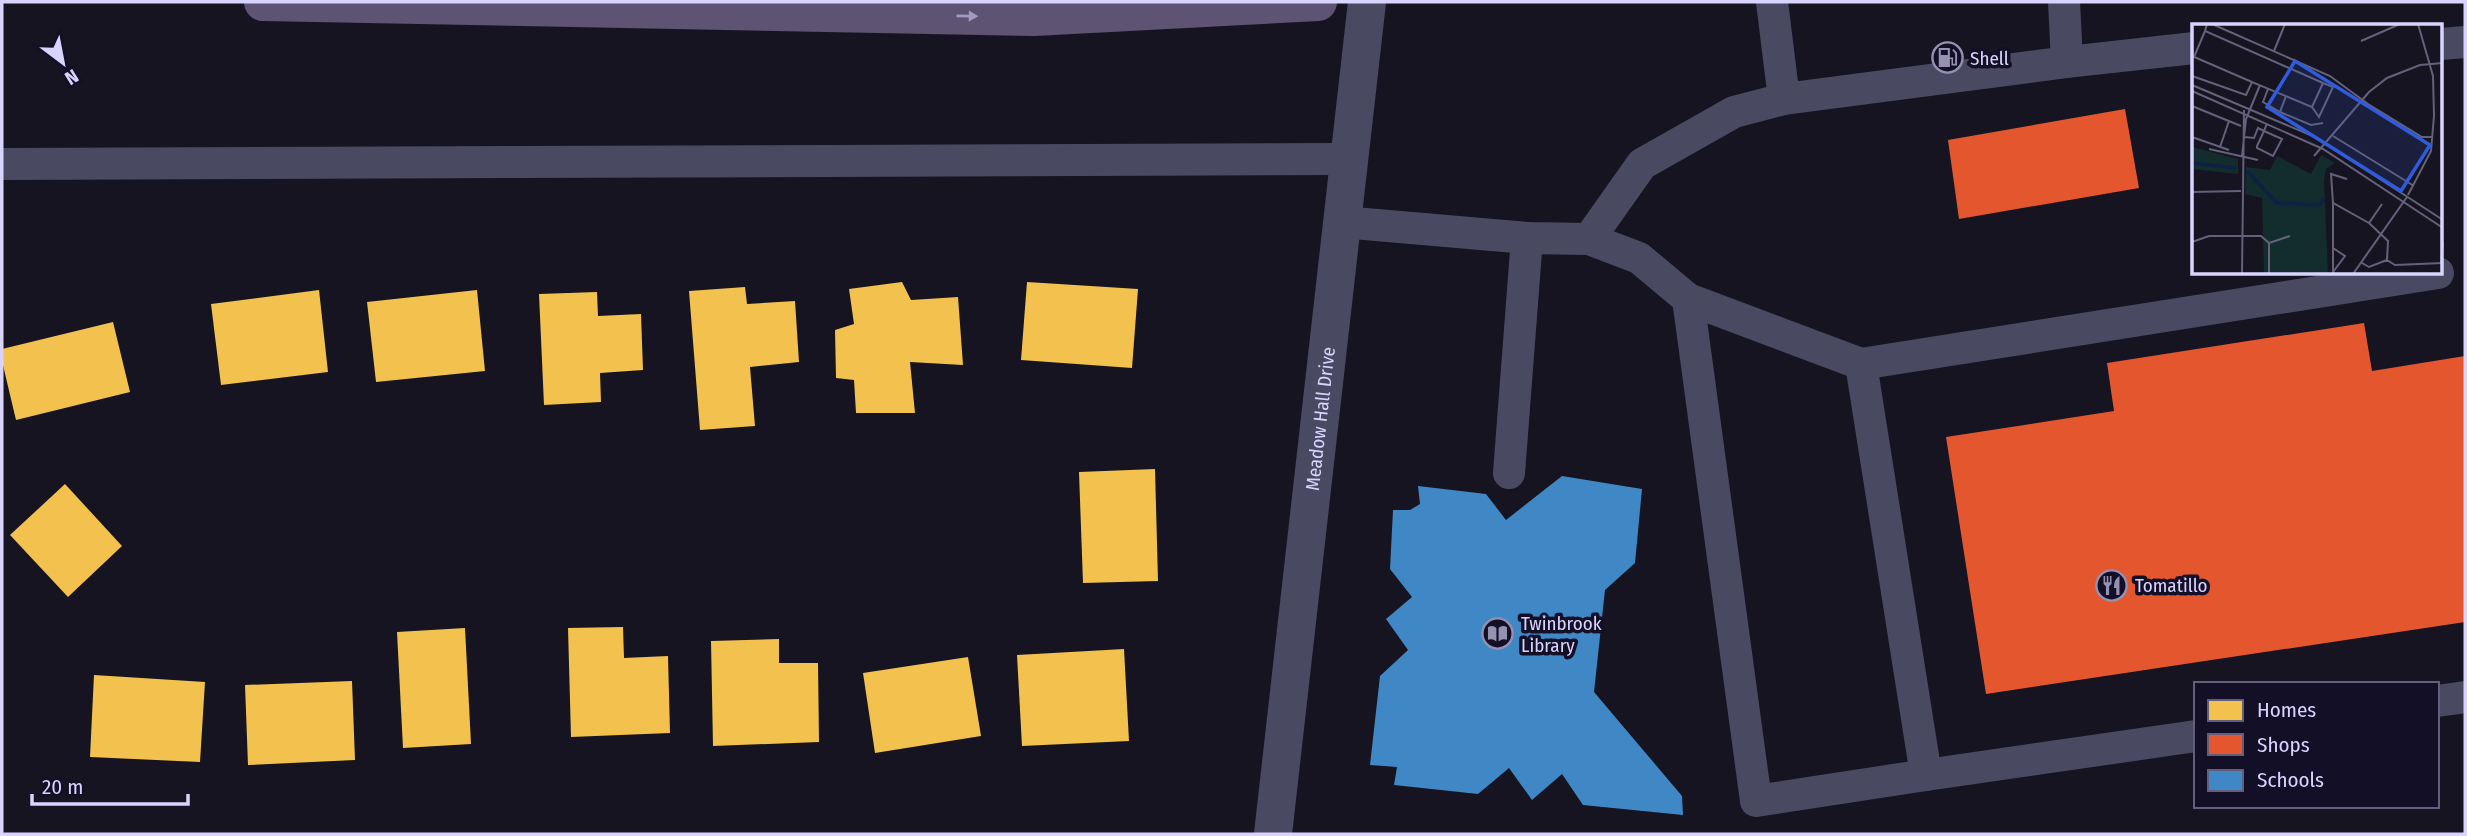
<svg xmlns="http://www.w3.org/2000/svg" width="2467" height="836" font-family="'Fira Sans Condensed',sans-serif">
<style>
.homes{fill:#f2c14e}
.shops{fill:#e4572e}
.schools{fill:#3f88c5}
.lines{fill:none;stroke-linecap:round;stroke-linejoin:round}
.service{stroke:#4a4962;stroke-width:32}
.tertiary{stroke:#4a4962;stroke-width:38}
.primary{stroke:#5e5373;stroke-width:38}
.oneway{fill:#a29ac0}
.labels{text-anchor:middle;stroke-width:7;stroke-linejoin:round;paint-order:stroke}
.poi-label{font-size:19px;fill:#d9d4ff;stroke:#130f26;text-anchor:start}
.street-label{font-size:19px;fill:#d9d4ff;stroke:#130f26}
.inset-river{fill:none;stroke:#0d2144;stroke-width:3.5}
.inset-road{fill:none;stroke:#64617a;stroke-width:2}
.view{fill:#305bdc;fill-opacity:0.15;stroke:#305bdc;stroke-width:3.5}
.inset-edge{fill:none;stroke:#d9d4ff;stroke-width:3.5}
</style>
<rect width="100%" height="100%" fill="#161421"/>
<g class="homes">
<path d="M 902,282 L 911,300 L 958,297 L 963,365 L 910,362 L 915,413 L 856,413 L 854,380 L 836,378 L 835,330 L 854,324 L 849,289 Z"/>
<path d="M 1027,282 L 1138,289 L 1132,368 L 1021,360 Z"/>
<path d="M 745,287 L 747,304 L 795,301 L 799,362 L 750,367 L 755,426 L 700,430 L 689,291 Z"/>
<path d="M 319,290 L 328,372 L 221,385 L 211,304 Z"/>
<path d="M 477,290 L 485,371 L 376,382 L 367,302 Z"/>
<path d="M 597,292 L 598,316 L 641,314 L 643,370 L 600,373 L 601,402 L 544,405 L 539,294 Z"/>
<path d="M 113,322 L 130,392 L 16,420 L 2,361 L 2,349 Z"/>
<path d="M 1155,469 L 1158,581 L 1083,583 L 1079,472 Z"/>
<path d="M 65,484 L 122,546 L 68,597 L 10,535 Z"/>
<path d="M 623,627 L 624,658 L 668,656 L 670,733 L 571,737 L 568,628 Z"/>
<path d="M 465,628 L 471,744 L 403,748 L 397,632 Z"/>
<path d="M 779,639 L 779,663 L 818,663 L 819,742 L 713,746 L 711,641 Z"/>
<path d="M 1124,649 L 1129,741 L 1022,746 L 1017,655 Z"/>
<path d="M 968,657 L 981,736 L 875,753 L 863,673 Z"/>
<path d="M 94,675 L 205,682 L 200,762 L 90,757 Z"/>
<path d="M 352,681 L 355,760 L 248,765 L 245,685 Z"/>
</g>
<g class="shops">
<path d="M 2125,109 L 2139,188 L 1959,219 L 1948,140 Z"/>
<path d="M 2364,323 L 2372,371 L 2465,356 L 2465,622 L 1986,694 L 1946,437 L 2114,411 L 2107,363 Z"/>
</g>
<path class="schools" d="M 1562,476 L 1642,489 L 1635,563 L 1605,590 L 1594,692 L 1682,796 L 1683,815 L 1583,805 L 1562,774 L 1532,800 L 1509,768 L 1478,794 L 1394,785 L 1397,767 L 1370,765 L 1380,676 L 1408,650 L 1386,619 L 1412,597 L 1390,569 L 1393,510 L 1410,510 L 1420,504 L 1418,486 L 1486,494 L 1506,520 Z"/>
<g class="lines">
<g class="service">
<path d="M 1772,2 L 1784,99"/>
<path d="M 2064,2 L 2067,62"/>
<path d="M 2441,44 L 2465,42"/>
<path d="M 2,164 L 1349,159"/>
<path d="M 1342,222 L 1527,238 L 1589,239 L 1639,258 L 1688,299"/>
<path d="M 1589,239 L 1642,164 L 1734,112 L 1784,99 L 2067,62 L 2194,48"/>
<path d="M 1861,364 L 1926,775 L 1756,801 L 1688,299 L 1861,364 L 2438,273"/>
<path d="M 1509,473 L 1527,238"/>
<path d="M 2437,701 L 2465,697"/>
<path d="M 1926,775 L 2196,736"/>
</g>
<path class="tertiary" id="s1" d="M 1273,834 L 1367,2"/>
<path class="primary" d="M 263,2 L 1034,17 L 1318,2"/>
</g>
<defs><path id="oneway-solid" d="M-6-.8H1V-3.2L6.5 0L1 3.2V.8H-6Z" transform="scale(1.75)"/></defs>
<use class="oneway" href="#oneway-solid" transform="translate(967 16) rotate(1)"/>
<defs>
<symbol id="fuel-ring" viewBox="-11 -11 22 22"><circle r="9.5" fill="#130f26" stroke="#9591b1" stroke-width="1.5"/><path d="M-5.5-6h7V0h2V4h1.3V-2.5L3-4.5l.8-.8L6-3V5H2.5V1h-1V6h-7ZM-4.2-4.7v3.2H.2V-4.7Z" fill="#9591b1"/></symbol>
<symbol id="restaurant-ring" viewBox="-11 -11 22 22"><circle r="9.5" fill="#130f26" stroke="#9591b1" stroke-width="1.5"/><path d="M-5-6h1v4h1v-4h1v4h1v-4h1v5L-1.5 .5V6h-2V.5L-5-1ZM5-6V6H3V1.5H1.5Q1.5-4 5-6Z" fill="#9591b1"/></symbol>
<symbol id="library-ring" viewBox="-11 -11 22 22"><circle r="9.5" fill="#130f26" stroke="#9591b1" stroke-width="1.5"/><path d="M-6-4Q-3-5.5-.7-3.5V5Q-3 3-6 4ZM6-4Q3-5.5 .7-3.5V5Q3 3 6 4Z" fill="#9591b1"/></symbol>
</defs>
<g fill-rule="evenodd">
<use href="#fuel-ring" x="1930" y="40" width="35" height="35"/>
<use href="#restaurant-ring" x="2094" y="568" width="35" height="35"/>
<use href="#library-ring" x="1480" y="616" width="35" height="35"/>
</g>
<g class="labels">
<g class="poi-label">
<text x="1970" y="65">Shell</text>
<text x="2135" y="592">Tomatillo</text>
<text x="1521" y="630">Twinbrook<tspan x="1521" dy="22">Library</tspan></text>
</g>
<g class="street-label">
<text dy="7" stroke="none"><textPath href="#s1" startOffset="418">Meadow Hall Drive</textPath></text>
</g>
</g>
<g transform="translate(2192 24)">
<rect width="250" height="250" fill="#161421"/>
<path d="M 0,123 L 46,135 L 46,150 L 0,145 ZM 129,131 L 143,139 L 134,145 L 132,156 L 136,250 L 72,250 L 70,174 L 53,170 L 54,143 L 78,146 L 85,132 L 119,150 Z" fill="#132c2d"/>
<path class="inset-river" d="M 0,139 L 44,144M 55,147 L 85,179 L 128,181 L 132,175"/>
<path class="inset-road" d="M 15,0 L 13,7 L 131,59M 20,0 L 138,52 L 176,80 L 230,113 L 241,113M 169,17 L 208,0M 82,27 L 93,0M 0,32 L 60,58M 2,33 L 13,7M 0,52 L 54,71 L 60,58 L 120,83 L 127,93 L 141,63 L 131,59 L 120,83M 0,61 L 123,113 L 251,196M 76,65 L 71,78 L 88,88M 0,67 L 131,125 L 251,204M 94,72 L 88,88 L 119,101 L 131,99M 0,82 L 49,102M 141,112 L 222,162M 0,113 L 37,126M 53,113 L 62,114 L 66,104 L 72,107 L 90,115 L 81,132 L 65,124 L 65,122 L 72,107 L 75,99M 28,123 L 37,97M 17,125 L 66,136M 50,132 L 54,95 L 68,61M 122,132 L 177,68 L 195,54 L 228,41 L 251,39M 0,168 L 49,167M 216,171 L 239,127 L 242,92 L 241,52 L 226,0M 141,179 L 139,150 L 155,155M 0,218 L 17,212 L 69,212 L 77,219 L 77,250M 77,219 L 98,212M 141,224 L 141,179 L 177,199 L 190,180M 195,236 L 203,241 L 251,239M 170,239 L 177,243 L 195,236 L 196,217 L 177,199M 249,239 L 251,218M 141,248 L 153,232 L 141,224 L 141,248 L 142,250M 50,250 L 52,86M 161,250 L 215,173"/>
<path class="view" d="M 103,37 L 238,121 L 209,167 L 75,83 Z"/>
<rect width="250" height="250" class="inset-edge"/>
</g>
<rect width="2467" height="836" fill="none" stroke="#d9d4ff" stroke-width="7"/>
<rect x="2194" y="682" width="245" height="126" fill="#130f26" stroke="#625e7d" stroke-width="2"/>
<rect x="2208" y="700" width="35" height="21" fill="#f2c14e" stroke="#625e7d" stroke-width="2"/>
<text x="2257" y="717" font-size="21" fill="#d9d4ff">Homes</text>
<rect x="2208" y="734" width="35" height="21" fill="#e4572e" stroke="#625e7d" stroke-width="2"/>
<text x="2257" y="752" font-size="21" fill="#d9d4ff">Shops</text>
<rect x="2208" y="770" width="35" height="21" fill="#3f88c5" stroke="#625e7d" stroke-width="2"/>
<text x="2257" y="787" font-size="21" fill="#d9d4ff">Schools</text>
<g transform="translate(63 63) rotate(148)" stroke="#130f26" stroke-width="5" paint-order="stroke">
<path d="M0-5L12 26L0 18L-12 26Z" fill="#d9d4ff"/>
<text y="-10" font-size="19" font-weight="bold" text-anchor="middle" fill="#d9d4ff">N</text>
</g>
<path d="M32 794v10h156v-10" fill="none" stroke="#d9d4ff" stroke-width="3.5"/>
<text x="42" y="794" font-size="21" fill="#d9d4ff" stroke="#130f26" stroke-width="5" paint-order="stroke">20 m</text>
</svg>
